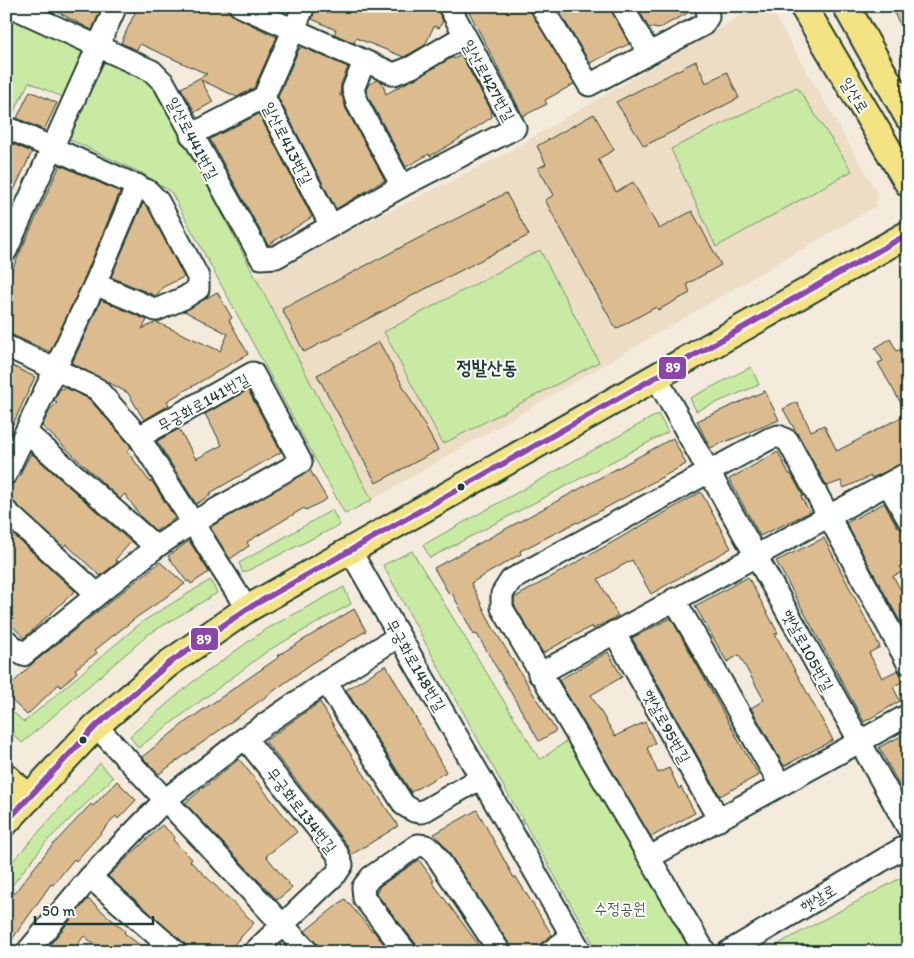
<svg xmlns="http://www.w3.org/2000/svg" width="914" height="958" font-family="Itim,'Poor Story',sans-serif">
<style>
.built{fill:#edddc5}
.green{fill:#c8eaa2;stroke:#74946b}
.building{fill:#dcbc8e;stroke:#1f3d34}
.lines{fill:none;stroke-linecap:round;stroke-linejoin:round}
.minor-casing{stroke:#1f3d34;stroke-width:25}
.major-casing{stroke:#1f3d34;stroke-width:30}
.minor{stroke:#fff;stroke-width:21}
.major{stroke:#f4e382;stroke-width:26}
.bus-1-casing{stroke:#fff;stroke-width:10}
.bus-1{stroke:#8e44ad;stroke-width:6}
.bus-dot{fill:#1f3d34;stroke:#fff;stroke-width:2}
.labels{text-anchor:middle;stroke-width:4;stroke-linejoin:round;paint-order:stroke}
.street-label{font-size:16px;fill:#1f3d34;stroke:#fff}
.park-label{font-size:16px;fill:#41604a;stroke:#fff}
.quarter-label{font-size:19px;font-weight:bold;fill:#1f3d34;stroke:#fff}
.line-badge{stroke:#fff;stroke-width:2}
.badge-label{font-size:14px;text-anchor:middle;font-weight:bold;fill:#fff}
</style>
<rect width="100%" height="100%" fill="#f4ebdd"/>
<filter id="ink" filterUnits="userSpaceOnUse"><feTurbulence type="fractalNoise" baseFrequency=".02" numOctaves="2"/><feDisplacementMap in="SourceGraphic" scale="10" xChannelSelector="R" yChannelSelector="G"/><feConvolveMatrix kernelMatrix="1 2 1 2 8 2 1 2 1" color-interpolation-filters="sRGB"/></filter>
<g filter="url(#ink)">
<path class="built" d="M 757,6 L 769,6 L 878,194 L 876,206 L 372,500 L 254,278 L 499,157 Z"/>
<g class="green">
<path d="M 6,14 L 86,52 L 66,99 L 29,82 L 9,122 L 6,121 Z"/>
<path d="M 101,60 L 141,76 L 158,91 L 372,500 L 345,514 L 171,192 L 143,174 L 69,139 Z"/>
<path d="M 797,87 L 852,171 L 716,247 L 671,149 Z"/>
<path d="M 540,250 L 599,362 L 443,444 L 384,332 Z"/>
<path d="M 751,367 L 759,385 L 696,411 L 690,398 Z"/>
<path d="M 658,414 L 668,432 L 430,558 L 423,545 Z"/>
<path d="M 332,510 L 340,525 L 243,573 L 239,563 Z"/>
<path d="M 412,551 L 540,760 L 568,740 L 695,952 L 598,952 L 500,780 L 383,565 Z"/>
<path d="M 210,580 L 217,593 L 149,634 L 22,743 L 6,728 L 6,706 L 24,722 L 142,622 Z"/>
<path d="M 344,587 L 351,604 L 269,650 L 138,748 L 130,736 L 190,684 L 263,631 Z"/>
<path d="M 100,763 L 113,778 L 47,841 L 6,893 L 6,869 Z"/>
<path d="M 908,874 L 908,952 L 768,952 L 782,942 Z"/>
</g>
<g class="building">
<path d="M 46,6 L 102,6 L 92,30 Z"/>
<path d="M 138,6 L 219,6 L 229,11 L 235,17 L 277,37 L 254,88 L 237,97 L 201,80 L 213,102 L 195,112 L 181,88 L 207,74 L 140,44 L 137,50 L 121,43 Z"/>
<path d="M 316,6 L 428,6 L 438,11 L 443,21 L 439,28 L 434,26 L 425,45 L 404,57 L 356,38 L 354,43 L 334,34 L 336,30 L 312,19 Z"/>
<path d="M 466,6 L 529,6 L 574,84 L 545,100 L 547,104 L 523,116 Z"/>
<path d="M 556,6 L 610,6 L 629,44 L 590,63 Z"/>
<path d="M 637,6 L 695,6 L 695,9 L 658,29 L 648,27 Z"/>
<path d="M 890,6 L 908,6 L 908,38 Z"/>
<path d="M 302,47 L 348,67 L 341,84 L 340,96 L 342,95 L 346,109 L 385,180 L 336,209 L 278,97 L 299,49 Z"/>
<path d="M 461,55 L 491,110 L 492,117 L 453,143 L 430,156 L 429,154 L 406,167 L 369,98 L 366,90 L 369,84 L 377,80 L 382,82 L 386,94 L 453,57 L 454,59 Z"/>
<path d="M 696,61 L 706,83 L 727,72 L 739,98 L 644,146 L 616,102 Z"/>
<path d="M 30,91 L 57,103 L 44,130 L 17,118 Z"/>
<path d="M 259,114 L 312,217 L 268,245 L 210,139 Z"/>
<path d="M 594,114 L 614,150 L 598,159 L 616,192 L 633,182 L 659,229 L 692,211 L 721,265 L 687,284 L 690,293 L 658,310 L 656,307 L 616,329 L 545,200 L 554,195 L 538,168 L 546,164 L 537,146 Z"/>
<path d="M 10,143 L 32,152 L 6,207 L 6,152 Z"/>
<path d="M 60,165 L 120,192 L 84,279 L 50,352 L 6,332 L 6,283 Z"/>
<path d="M 506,193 L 529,235 L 304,352 L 282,309 Z"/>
<path d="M 143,203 L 148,208 L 184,277 L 163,287 L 156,296 L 111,277 Z"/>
<path d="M 217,292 L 232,318 L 229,320 L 248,354 L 167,401 L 169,405 L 166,407 L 144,420 L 128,393 L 72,363 L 101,300 L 147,320 L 142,329 L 156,322 L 220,351 L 228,334 L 184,311 Z"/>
<path d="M 890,339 L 897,351 L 908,345 L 908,461 L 872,478 L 871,476 L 844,488 L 841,481 L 827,486 L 783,409 L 797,402 L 811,431 L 824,425 L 837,451 L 907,414 L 878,363 L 883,361 L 875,348 Z"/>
<path d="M 379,342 L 438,450 L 376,483 L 317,375 Z"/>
<path d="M 6,363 L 35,377 L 6,439 Z"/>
<path d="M 66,388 L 89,399 L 129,444 L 131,447 L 127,451 L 150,482 L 152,481 L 175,518 L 156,531 L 141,517 L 125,494 L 120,499 L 42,426 L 50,410 L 57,403 L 54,400 L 60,389 Z"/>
<path d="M 248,390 L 281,452 L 210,493 L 211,495 L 196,504 L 157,441 L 179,429 L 196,459 L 222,445 L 205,414 Z"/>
<path d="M 765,391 L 779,420 L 710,448 L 697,421 Z"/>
<path d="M 673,438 L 686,464 L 578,523 L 577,522 L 520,551 L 521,554 L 471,583 L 492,626 L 556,731 L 539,741 L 477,634 L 474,635 L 452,593 L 449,594 L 434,568 Z"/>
<path d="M 778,452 L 789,474 L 791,474 L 803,496 L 801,497 L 810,512 L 760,536 L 729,479 Z"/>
<path d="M 31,453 L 131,542 L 115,560 L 118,562 L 100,576 L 66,544 L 63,547 L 8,498 L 12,493 L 8,489 L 22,473 L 21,472 Z"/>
<path d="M 310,470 L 327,499 L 306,510 L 304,508 L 247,542 L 249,546 L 230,559 L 210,527 Z"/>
<path d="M 701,492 L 731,548 L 651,594 L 632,560 L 598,579 L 618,616 L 593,629 L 592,626 L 543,653 L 514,605 L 514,598 Z"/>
<path d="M 884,503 L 897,526 L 908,531 L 908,570 L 893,576 L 908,603 L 908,636 L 846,523 Z"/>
<path d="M 9,531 L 75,591 L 24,638 L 6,619 L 6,534 Z"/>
<path d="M 824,538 L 880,647 L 869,653 L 882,678 L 898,670 L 903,681 L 893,687 L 900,701 L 864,722 L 776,561 Z"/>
<path d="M 189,541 L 209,572 L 191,584 L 189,581 L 187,582 L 168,556 Z"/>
<path d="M 160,562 L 185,584 L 137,617 L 95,650 L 97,653 L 75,669 L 77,672 L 61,687 L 59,684 L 27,715 L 6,695 L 6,690 L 33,663 Z"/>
<path d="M 748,577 L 778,633 L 775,634 L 833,740 L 784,766 L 751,708 L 764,700 L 739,655 L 727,662 L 695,606 Z"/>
<path d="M 354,609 L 366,631 L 311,664 L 159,774 L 142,757 L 187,721 L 279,657 L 277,656 Z"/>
<path d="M 671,618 L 746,754 L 759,775 L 720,796 L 632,638 Z"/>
<path d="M 608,652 L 622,677 L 591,695 L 615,736 L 645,722 L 655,743 L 647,748 L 658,773 L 669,768 L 679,789 L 681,787 L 695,813 L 651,837 L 559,680 Z"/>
<path d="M 386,665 L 446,772 L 411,792 L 346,690 Z"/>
<path d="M 320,702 L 346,747 L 398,826 L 351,855 L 347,845 L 265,741 Z"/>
<path d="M 908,733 L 908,802 L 879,747 Z"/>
<path d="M 239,759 L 297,832 L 266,856 L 292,888 L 277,900 L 185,803 Z"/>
<path d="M 117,781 L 136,800 L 118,819 L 116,816 L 76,861 L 74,859 L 53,885 L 51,884 L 6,948 L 6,908 L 12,896 L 49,849 L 91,804 L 93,806 Z"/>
<path d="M 477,810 L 514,878 L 516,877 L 552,935 L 529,952 L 512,952 L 510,945 L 443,844 L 434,834 Z"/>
<path d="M 162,825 L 175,837 L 173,840 L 192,859 L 190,861 L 254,923 L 227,952 L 190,952 L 184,943 L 108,876 Z"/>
<path d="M 419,860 L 434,881 L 432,882 L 478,944 L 467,952 L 418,952 L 416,944 L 376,893 L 380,886 Z"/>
<path d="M 88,899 L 125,931 L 124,933 L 149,952 L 104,952 L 84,936 L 72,952 L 44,952 Z"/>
<path d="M 345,899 L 372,931 L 373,930 L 389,951 L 320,952 L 317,944 L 305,931 Z"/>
</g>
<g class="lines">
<defs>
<g id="minor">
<path d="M 10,6 L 152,71 L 164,83 L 261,258 L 276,257 L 402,186 L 515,128 L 449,6"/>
<path d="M 240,6 L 394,74 L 412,67 L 464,36"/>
<path d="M 304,6 L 264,97 L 331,226"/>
<path d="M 541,6 L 589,85 L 703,25 L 708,17 L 707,6"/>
<path d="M 622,6 L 649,53"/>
<path d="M 364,62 L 353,89 L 357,103 L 402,186"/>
<path d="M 6,127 L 148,191 L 158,201 L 198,277 L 198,289 L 184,298 L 156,310 L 95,284"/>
<path d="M 191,135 L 264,97"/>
<path d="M 6,251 L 116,6"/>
<path d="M 6,346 L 97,389 L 139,437 L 247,609"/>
<path d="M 656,377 L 908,828"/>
<path d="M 26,432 L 156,547"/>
<path d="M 6,474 L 95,284 L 137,185"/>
<path d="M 888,484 L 908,519"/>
<path d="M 6,511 L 97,594"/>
<path d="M 351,552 L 581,952"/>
<path d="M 674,599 L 780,784"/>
<path d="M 614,632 L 719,820"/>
<path d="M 6,640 L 23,655 L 156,547 L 192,523 L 301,462 L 253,373 L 139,437"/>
<path d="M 539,674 L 908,473"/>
<path d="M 326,682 L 404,805 L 414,811 L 422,812 L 481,778"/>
<path d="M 96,726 L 308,952"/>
<path d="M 245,738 L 337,853 L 342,865 L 336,874 L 254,952"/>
<path d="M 650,857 L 908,715"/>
<path d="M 90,877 L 176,952"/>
<path d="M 27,952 L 90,877 L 165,800 L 245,738 L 326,682 L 399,636"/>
<path d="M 406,952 L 364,898 L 363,887 L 371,877 L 418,845 L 426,846 L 433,851 L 500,952"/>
<path d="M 550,952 L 572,936"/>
<path d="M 705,952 L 502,608 L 502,594 L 511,580 L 769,439 L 778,436 L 788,441 L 908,663"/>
<path d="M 728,952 L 908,845"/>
</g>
<g id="major">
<path d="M 803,6 L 908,183"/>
<path d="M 846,6 L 908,117"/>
<path d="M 6,777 L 29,798"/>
<path d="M 6,822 L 96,726 L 168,664 L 247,609 L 908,234"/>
</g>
</defs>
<use href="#minor" class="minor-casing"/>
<use href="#major" class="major-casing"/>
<use href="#minor" class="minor"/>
<use href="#major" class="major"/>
<defs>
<path id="bus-1" d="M 6,822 L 96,726 L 168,664 L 247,609 L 908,234"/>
</defs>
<use href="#bus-1" class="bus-1-casing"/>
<use href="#bus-1" class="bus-1"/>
</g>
</g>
<g class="bus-dot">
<circle cx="461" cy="487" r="4.5"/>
<circle cx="83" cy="740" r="4.5"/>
</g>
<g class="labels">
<g class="street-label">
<text transform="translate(489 80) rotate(61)" y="6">일산로427번길</text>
<text transform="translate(855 95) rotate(59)" y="6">일산로</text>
<text transform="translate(193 138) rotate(62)" y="6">일산로441번길</text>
<text transform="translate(288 143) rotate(63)" y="6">일산로413번길</text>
<text transform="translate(203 402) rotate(-29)" y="6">무궁화로141번길</text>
<text transform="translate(808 650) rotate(61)" y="6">햇살로105번길</text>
<text transform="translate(416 665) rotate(60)" y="6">무궁화로148번길</text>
<text transform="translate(667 726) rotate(61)" y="6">햇살로95번길</text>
<text transform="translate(302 810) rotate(52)" y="6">무궁화로134번길</text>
<text transform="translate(818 898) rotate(-31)" y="6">햇살로</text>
</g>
<g class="park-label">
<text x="620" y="914">수정공원</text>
</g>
<g class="quarter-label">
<text x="487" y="374">정발산동</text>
</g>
</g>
<g class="line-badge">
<rect x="658" y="356" width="29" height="24" rx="5" fill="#8e44ad"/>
<rect x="190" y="627" width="29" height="24" rx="5" fill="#8e44ad"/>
</g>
<g class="badge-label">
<text x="673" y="372">89</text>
<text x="204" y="644">89</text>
</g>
<rect width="914" height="958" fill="none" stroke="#fff" stroke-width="25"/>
<rect x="12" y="12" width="889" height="933" fill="none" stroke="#1f3d34" stroke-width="2" filter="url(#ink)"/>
<path d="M35 916v8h118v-8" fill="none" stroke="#1f3d34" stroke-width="2.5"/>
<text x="42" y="916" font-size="15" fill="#1f3d34" stroke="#ffffff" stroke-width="4" paint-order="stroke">50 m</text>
</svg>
